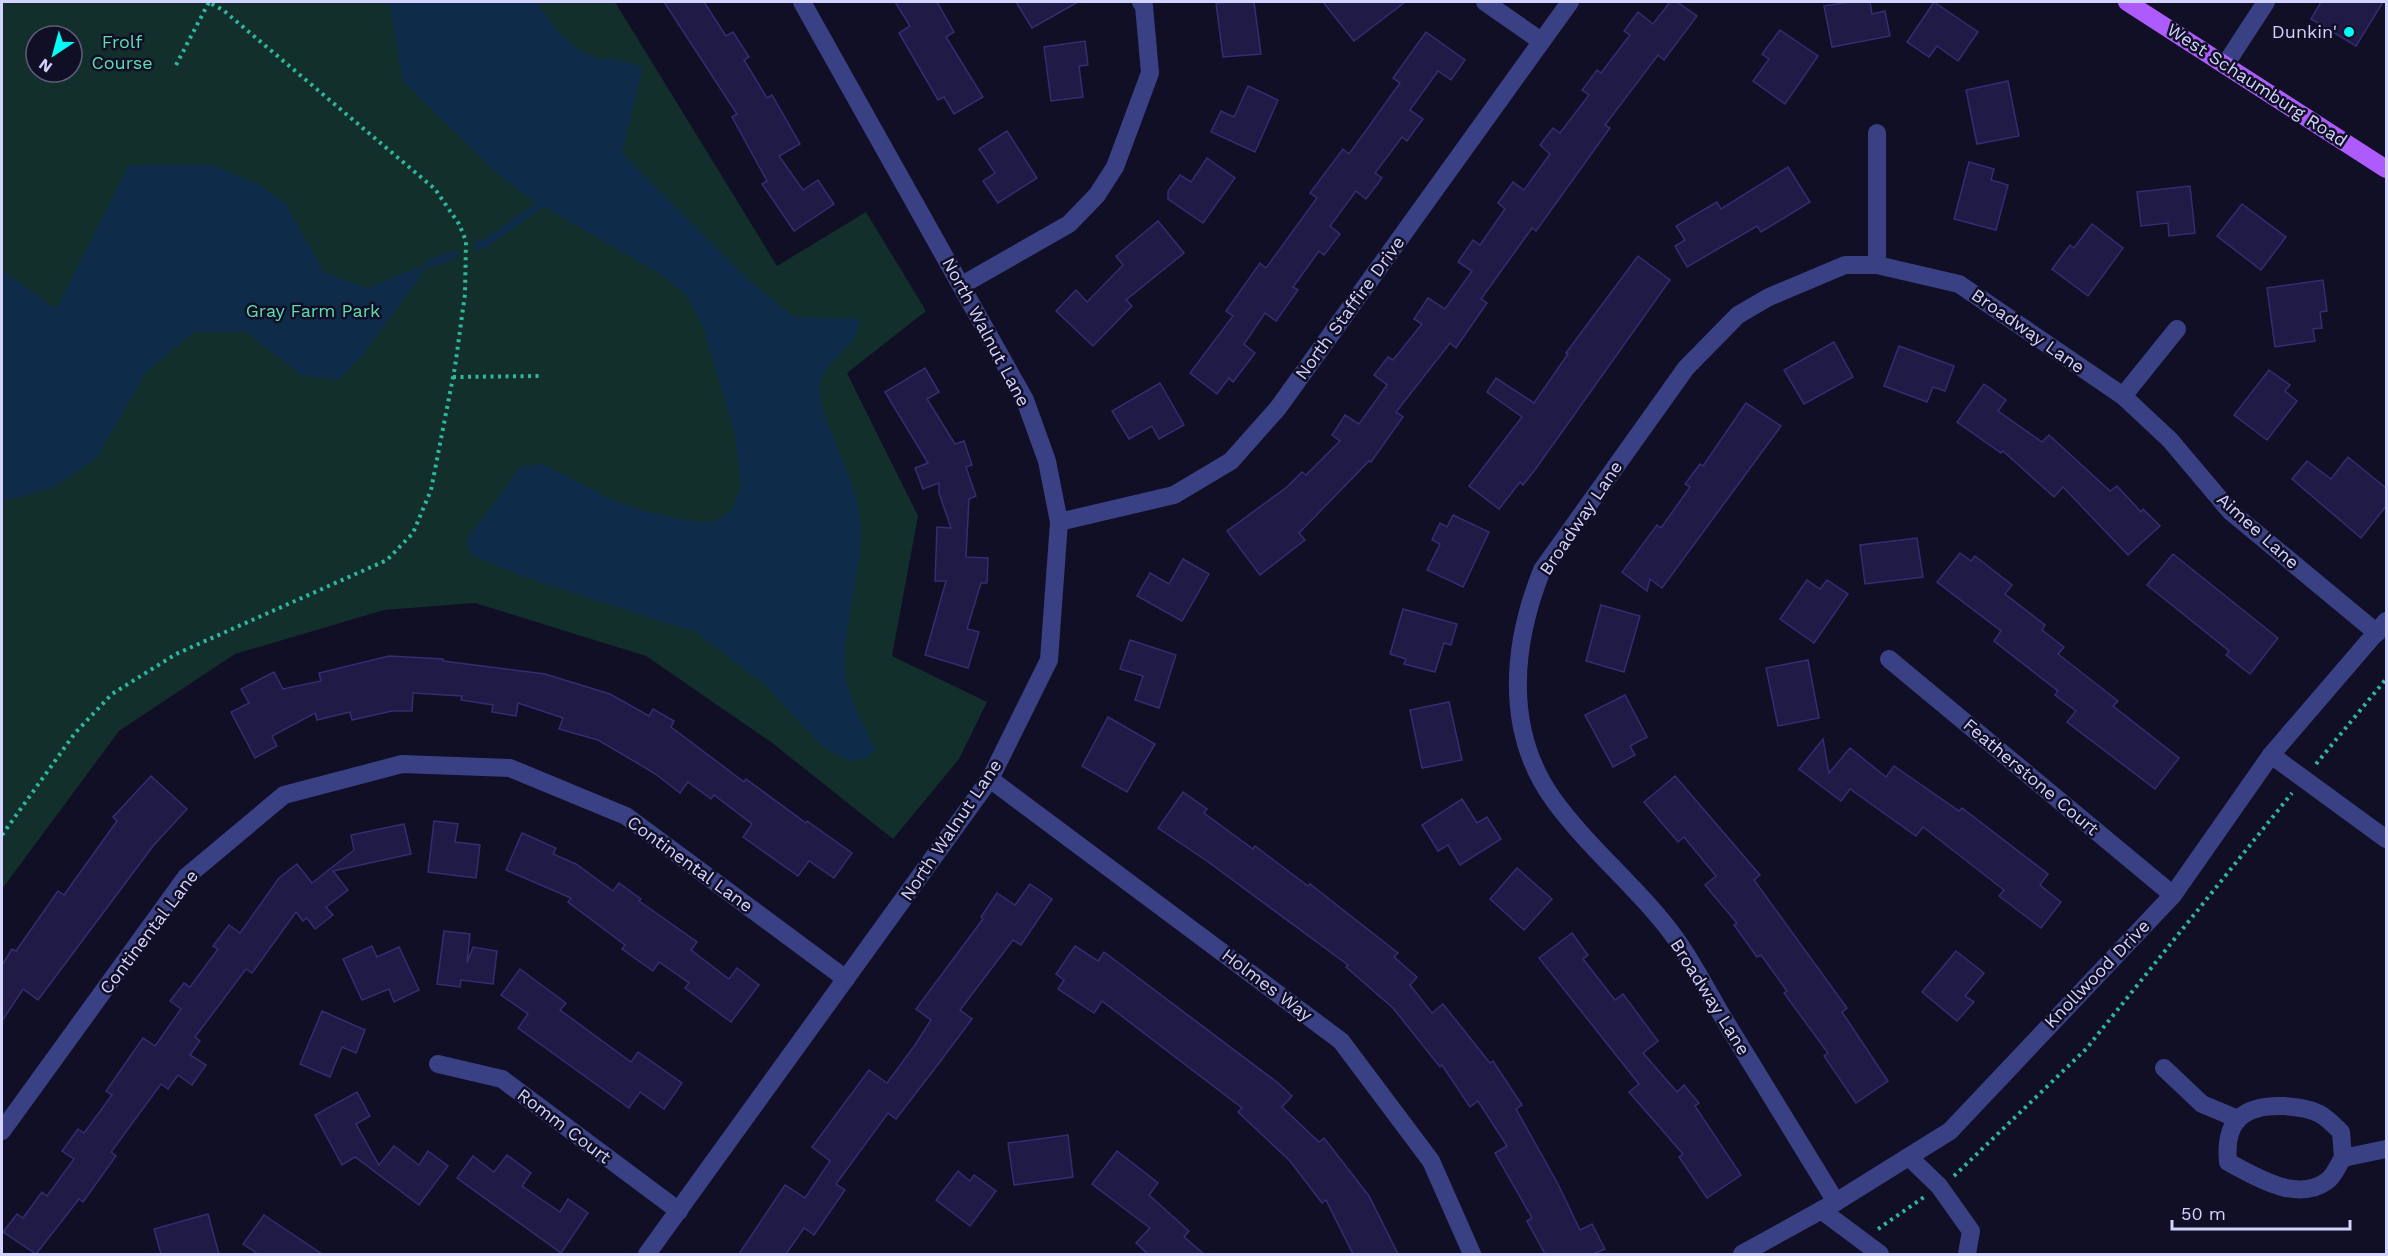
<svg xmlns="http://www.w3.org/2000/svg" width="2388" height="1256" viewBox="0 0 2388 1256" font-family="'Work Sans',sans-serif">
<style>
.green{fill:#122f2b;fill-rule:evenodd}
.water{fill:#0e2c4a}
.lines{fill:none;stroke-linecap:round;stroke-linejoin:round}
.stream{stroke:#0e2c4a;stroke-width:8}
.building{fill:#1f1b46;stroke:#332d72;stroke-width:1.5}
.path{stroke:#2fb69f;stroke-width:4;stroke-dasharray:3 4.5;stroke-linecap:butt}
.minor{stroke:#3a4084;stroke-width:18}
.major{stroke:#ae5bfe;stroke-width:18}
.poi-dot{fill:#01fdf8;stroke:#100f25;stroke-width:2}
.labels{text-anchor:middle;stroke-width:5;stroke-linejoin:round;paint-order:stroke}
.poi-label{font-size:18px;fill:#d3d3ff;stroke:#100f25;text-anchor:end}
.park-label{font-size:18px;fill:#5fdfb0;stroke:#100f25}
.street-label{font-size:18px;fill:#d3d3ff;stroke:#100f25}
</style>
<rect width="100%" height="100%" fill="#100f25"/>
<path class="green" d="M2,2H615L777,266L866,212L926,311L847,373L918,516L892,656L987,702L959,759L893,839L771,742L646,656L475,603L384,610L235,654L119,731L2,889ZM36,36H72V72H36Z"/>
<g class="water">
<path d="M389,2H536L558,32L578,49L598,59L612,58L643,67L622,152L628,159L753,284L794,317L860,319C858,325 858,332 855,337C845,352 823,366 820,385C816,409 851,472 857,501C869,556 845,611 844,665C844,689 866,728 875,751L868,757L854,761L843,758L822,746L766,686L697,633L522,576L472,555L466,541L520,467L543,464L610,499L640,510L696,522H715L732,510L741,487L735,434L703,327L686,295L660,274L529,198L496,173L403,81Z"/>
<path d="M129,165H213L258,184L285,203L324,272L368,288L430,263L363,355L338,380L303,376L246,332H194L146,372L95,460L50,489L2,501V270L56,309Z"/>
</g>
<g class="lines">
<g class="stream">
<path d="M478,246L489,241L541,204"/>
<path d="M431,263L454,255"/>
</g>
</g>
<g class="building">
<path d="M664,2H704L726,36L733,32L749,57L744,60L767,98L772,95L800,144L779,156L803,190L818,180L834,204L794,231L762,184L767,181L732,117L737,114Z"/>
<path d="M895,2H937L954,32L946,37L983,97L954,114L944,97L938,100L899,33L910,26Z"/>
<path d="M1016,2H1078L1032,28Z"/>
<path d="M1230,2H1254L1261,54L1223,57L1216,3Z"/>
<path d="M1323,2H1405L1354,41Z"/>
<path d="M1670,2H1677L1697,16L1664,60L1658,55L1605,125L1610,128L1536,231L1532,228L1481,299L1487,303L1456,348L1450,343L1396,412L1403,417L1371,462L1369,461L1299,533L1305,540L1260,575L1227,531L1287,487L1302,472L1306,475L1340,441L1332,435L1345,415L1359,424L1387,385L1374,375L1388,357L1393,360L1422,324L1414,319L1428,298L1445,309L1472,271L1458,262L1473,240L1480,245L1505,209L1498,203L1513,182L1524,190L1550,154L1540,145L1553,128L1560,133L1589,95L1582,90L1597,70L1601,73L1630,35L1624,31L1638,12L1653,24Z"/>
<path d="M1849,2H1870L1872,14L1885,11L1890,36L1832,47L1824,6Z"/>
<path d="M1934,2L1978,32L1958,61L1937,46L1929,57L1907,42Z"/>
<path d="M2321,2H2383L2356,46L2311,19Z"/>
<path d="M1780,30L1818,56L1785,104L1753,81L1769,59L1762,54Z"/>
<path d="M1426,32L1465,60L1451,80L1438,71L1410,110L1423,119L1407,141L1402,137L1375,173L1382,178L1366,199L1356,191L1330,226L1340,234L1324,255L1319,251L1293,287L1298,290L1276,321L1265,313L1244,344L1255,353L1233,382L1229,378L1217,394L1190,373L1233,316L1226,311L1260,263L1266,268L1317,198L1310,193L1343,149L1349,154L1400,83L1393,78Z"/>
<path d="M1085,41L1088,65L1079,66L1083,97L1051,101L1044,47Z"/>
<path d="M2008,81L2019,136L1977,144L1966,90Z"/>
<path d="M1248,86L1278,100L1255,152L1211,132L1221,111L1234,117Z"/>
<path d="M1007,131L1037,178L998,203L983,181L995,173L979,149Z"/>
<path d="M1207,158L1235,178L1203,223L1168,199V191L1180,175L1191,182Z"/>
<path d="M1969,162L1994,169L1991,180L2008,185L1996,230L1954,219Z"/>
<path d="M1788,167L1810,202L1761,232L1757,226L1687,267L1675,246L1685,240L1676,226L1717,202L1721,209Z"/>
<path d="M2190,186L2195,233L2169,236L2168,223L2141,226L2137,192Z"/>
<path d="M2242,204L2286,237L2261,270L2217,236Z"/>
<path d="M1158,221L1184,253L1126,300L1132,306L1093,346L1056,311L1076,290L1087,302L1123,265L1116,256Z"/>
<path d="M2092,224L2123,248L2088,296L2052,269L2070,245L2074,248Z"/>
<path d="M1638,256L1670,280L1537,467L1523,485L1520,482L1499,509L1469,486L1522,417L1487,392L1496,378L1534,403L1568,354L1566,353Z"/>
<path d="M2323,280L2327,311L2320,312L2322,328L2313,329L2315,341L2275,347L2267,288Z"/>
<path d="M1834,342L1853,377L1804,404L1784,370Z"/>
<path d="M1899,346L1954,366L1945,391L1933,387L1927,402L1884,386Z"/>
<path d="M925,368L939,392L927,399L955,444L964,441L972,465L966,467L976,496L969,499L966,557L988,558L987,583H981L967,629L979,632L968,668L925,655L946,581H935L937,527L951,528L939,493V483L923,489L915,468L928,463L885,392Z"/>
<path d="M2269,370L2290,385L2285,391L2297,401L2267,440L2234,415Z"/>
<path d="M1160,383L1184,425L1159,439L1152,426L1129,439L1112,411Z"/>
<path d="M1984,384L2006,400L1998,411L2042,442L2049,435L2110,491L2117,486L2141,512L2143,509L2160,526L2128,555L2063,487L2054,497L2003,451L2001,453L1957,422Z"/>
<path d="M1746,403L1781,426L1662,588L1650,579L1647,591L1622,572L1657,525L1661,528L1690,487L1685,484L1700,464L1703,466Z"/>
<path d="M2348,457L2386,488V506L2361,538L2292,479L2307,461L2331,479Z"/>
<path d="M1453,515L1489,532L1463,587L1427,570L1440,544L1432,540L1440,523L1447,527Z"/>
<path d="M1917,538L1923,577L1865,584L1860,545Z"/>
<path d="M1960,553L1971,561L1975,556L2012,585L2005,594L2045,625L2042,630L2064,647L2058,654L2118,701L2113,706L2179,758L2155,789L2067,722L2076,711L2055,695L2058,691L1994,641L2001,631L1937,582Z"/>
<path d="M2173,554L2278,638L2250,674L2226,655L2229,651L2147,585Z"/>
<path d="M1183,559L1209,574L1182,621L1137,596L1150,573L1169,584Z"/>
<path d="M1807,580L1820,589L1827,580L1848,594L1814,643L1780,619Z"/>
<path d="M1601,605L1640,616L1624,672L1586,661Z"/>
<path d="M1403,609L1457,624L1451,645L1444,643L1435,672L1404,664L1406,659L1390,654Z"/>
<path d="M1130,640L1176,655L1159,708L1135,700L1143,676L1120,669Z"/>
<path d="M389,656L443,659V661L545,674L610,694L649,716L653,709L674,721L671,727L744,782L746,779L806,823L807,821L852,853L834,878L809,861L798,876L743,837L752,824L714,795L711,799L688,782L680,793L654,773L598,740L559,729L563,718L518,703L516,716L492,712L493,705L461,700L462,696L413,693L412,711H392L352,720L350,712L317,720L315,713L272,736L277,746L255,758L231,712L249,703L241,689L274,672L283,689L321,681L319,673Z"/>
<path d="M1808,660L1819,718L1778,726L1766,668Z"/>
<path d="M1625,695L1647,737L1630,746L1635,755L1613,767L1585,715Z"/>
<path d="M1449,702L1462,760L1422,768L1410,710Z"/>
<path d="M1108,717L1155,744L1127,792L1082,766Z"/>
<path d="M1823,739L1829,773L1850,748L1886,777L1894,766L1959,811L1962,808L2048,874L2040,885L2061,902L2041,928L1999,896L2004,890L1923,827L1916,836L1850,789L1841,801L1799,769Z"/>
<path d="M151,776L187,809L153,846L38,1000L23,989L2,1021V965L12,949L16,951L58,891L64,895L117,821L113,817Z"/>
<path d="M1675,776L1760,875L1754,880L1847,1008L1842,1012L1888,1081L1856,1103L1824,1056L1828,1053L1784,993L1787,991L1761,955L1757,957L1734,925L1737,923L1705,885L1716,876L1684,837L1678,842L1644,802Z"/>
<path d="M1183,792L1207,809L1204,813L1253,849L1255,846L1308,886L1310,884L1398,953L1394,957L1417,977L1410,985L1432,1013L1443,1004L1490,1063L1493,1061L1522,1105L1516,1109L1558,1184L1580,1230L1592,1224L1605,1249L1593,1254H1545L1527,1221L1532,1218L1495,1153L1507,1146L1478,1101L1470,1107L1442,1065L1440,1067L1393,1008L1346,967L1348,965L1207,861L1158,828Z"/>
<path d="M1462,799L1477,823L1487,817L1501,839L1460,865L1448,845L1438,851L1422,825Z"/>
<path d="M434,821L458,824L455,842L480,845L476,878L428,872Z"/>
<path d="M404,824L411,854L333,871L348,890L326,907L333,915L315,929L307,918L303,921L296,912L252,973L246,969L195,1037L200,1041L190,1055L206,1065L192,1085L178,1075L168,1089L161,1084L111,1152L116,1156L83,1202L79,1199L36,1254L3,1232L17,1214L23,1218L42,1192L47,1196L74,1159L62,1151L78,1129L84,1133L112,1095L106,1091L143,1038L155,1046L181,1009L170,1001L184,983L190,987L218,949L213,946L229,925L240,933L279,878L297,864L312,883L354,850L351,835Z"/>
<path d="M522,833L556,848L553,854L576,864L613,891L619,883L641,899L639,901L697,942L691,950L729,979L737,968L759,985L731,1022L685,988L689,983L659,962L653,971L622,949L625,945L568,902L571,898L506,870Z"/>
<path d="M1517,868L1552,899L1524,930L1490,899Z"/>
<path d="M1030,884L1052,899L1021,945L1013,940L960,1010L972,1019L939,1063L896,1119L888,1113L836,1184L845,1190L814,1235L804,1228L786,1254H739L785,1185L805,1198L830,1161L812,1147L869,1070L887,1083L915,1045L931,1020L916,1009L983,919L981,917L997,893L1015,905Z"/>
<path d="M444,931L470,934L467,963L473,947L497,951L493,984L461,980L460,987L437,984Z"/>
<path d="M1572,933L1588,955L1583,959L1615,1000L1623,994L1658,1041L1643,1053L1677,1092L1684,1085L1699,1103L1695,1106L1741,1175L1707,1198L1679,1157L1683,1154L1629,1092L1639,1084L1539,958Z"/>
<path d="M372,946L377,957L399,947L419,990L394,1002L389,989L362,1000L343,959Z"/>
<path d="M1075,946L1098,961L1104,952L1278,1083L1292,1096L1282,1107L1319,1142L1324,1138L1369,1196L1398,1254H1353L1326,1200L1322,1203L1290,1161L1238,1112L1242,1108L1102,1001L1094,1013L1058,989L1064,980L1056,974Z"/>
<path d="M1956,951L1984,973L1965,996L1974,1002L1957,1021L1922,992Z"/>
<path d="M520,969L566,1003L560,1010L631,1062L638,1052L682,1083L664,1109L640,1092L629,1108L518,1028L528,1014L501,995Z"/>
<path d="M322,1011L365,1030L356,1053L342,1047L330,1077L300,1064Z"/>
<path d="M357,1092L370,1116L356,1124L379,1165L394,1146L419,1165L428,1151L448,1166L419,1205L355,1157L342,1165L315,1115Z"/>
<path d="M1068,1135L1073,1177L1014,1185L1008,1143Z"/>
<path d="M1117,1151L1158,1183L1149,1195L1189,1231L1184,1237L1204,1254H1148L1136,1243L1150,1228L1092,1184Z"/>
<path d="M507,1155L531,1173L522,1186L560,1212L568,1199L588,1213L561,1253L457,1178L473,1156L494,1172Z"/>
<path d="M958,1171L970,1181L974,1175L996,1191L970,1226L936,1200Z"/>
<path d="M208,1214L219,1254H161L154,1229Z"/>
<path d="M264,1215L322,1254H258L243,1244Z"/>
</g>
<g class="lines">
<g class="path">
<path d="M176,65L209,2"/>
<path d="M453,377L540,376"/>
<path d="M2316,764L2386,679"/>
<path d="M2,835L75,733L112,694L176,654L387,560L413,533L431,490L455,367L465,294L466,241L459,224L435,189L223,10L208,2"/>
<path d="M1954,1176L2086,1049L2292,793"/>
<path d="M1878,1229L1924,1197"/>
</g>
<g class="minor">
<path d="M1485,2L1541,41"/>
<path d="M2225,65L2266,2"/>
<path d="M1877,133V265"/>
<path d="M962,285L1069,224L1097,195L1115,167L1150,73L1144,6L1141,2"/>
<path d="M2123,396L2177,329"/>
<path d="M1059,522L1174,495L1231,461L1278,408L1570,2"/>
<path d="M1889,659L2173,895"/>
<path d="M2271,755L2386,839"/>
<path d="M990,779L1341,1041L1431,1161L1472,1254"/>
<path d="M438,1064L502,1079L679,1211"/>
<path d="M2164,1068L2202,1104L2238,1119"/>
<path d="M2,1131L186,877L284,795L402,764L510,768L626,816L846,979"/>
<path d="M1909,1157L1939,1186L1971,1231L1967,1254"/>
<path d="M2343,1158L2341,1132C2335,1126 2327,1118 2320,1114C2309,1108 2295,1107 2283,1106C2243,1105 2224,1121 2228,1162C2256,1177 2297,1203 2327,1181C2334,1176 2338,1165 2343,1158L2386,1149"/>
<path d="M1836,1202C1800,1143 1764,1084 1727,1024C1710,996 1695,966 1676,939C1640,889 1589,849 1553,799C1504,730 1512,645 1542,570L1686,368L1738,315L1769,297L1845,265H1877L1959,284L2123,396L2170,440L2230,511L2377,633"/>
<path d="M1821,1210L1880,1254"/>
<path d="M647,1254L990,779L1049,660L1059,522L1047,461L1025,400L802,2"/>
<path d="M1742,1254L1836,1202L1950,1131L2173,895L2271,755L2386,621"/>
</g>
<path class="major" d="M2127,2L2386,169"/>
</g>
<circle class="poi-dot" cx="2349" cy="32" r="6"/>
<g class="labels">
<g class="poi-label">
<text x="2337" y="38">Dunkin'</text>
</g>
<g class="park-label">
<text x="122" y="48">Frolf<tspan x="122" dy="21">Course</tspan></text>
<text x="313" y="317">Gray Farm Park</text>
</g>
<g class="street-label">
<text transform="translate(2257 85) rotate(33)" y="6">West Schaumburg Road</text>
<text transform="translate(1350 308) rotate(-54)" y="6">North Staffire Drive</text>
<text transform="translate(2028 331) rotate(35)" y="6">Broadway Lane</text>
<text transform="translate(986 332) rotate(62)" y="6">North Walnut Lane</text>
<text transform="translate(1581 518) rotate(-56)" y="6">Broadway Lane</text>
<text transform="translate(2258 531) rotate(42)" y="6">Aimee Lane</text>
<text transform="translate(2031 777) rotate(40)" y="6">Featherstone Court</text>
<text transform="translate(951 830) rotate(-56)" y="6">North Walnut Lane</text>
<text transform="translate(690 864) rotate(36)" y="6">Continental Lane</text>
<text transform="translate(149 932) rotate(-53)" y="6">Continental Lane</text>
<text transform="translate(2097 974) rotate(-46)" y="6">Knollwood Drive</text>
<text transform="translate(1267 985) rotate(37)" y="6">Holmes Way</text>
<text transform="translate(1710 997) rotate(58)" y="6">Broadway Lane</text>
<text transform="translate(564 1126) rotate(37)" y="6">Romm Court</text>
</g>
</g>
<rect width="2388" height="1256" fill="none" stroke="#d3d3ff" stroke-width="6"/>
<g transform="translate(54 54) rotate(216)"><circle r="28" fill="#100f25" stroke="#5e5d7c" stroke-width="1.5"/>
<path d="M0-4.5L10 22L0 15L-10 22Z" fill="#01fdf8"/>
<text y="-9" font-size="16" font-weight="bold" text-anchor="middle" fill="#d3d3ff">N</text>
</g>
<path d="M2172 1220v9h178v-9" fill="none" stroke="#d3d3ff" stroke-width="3"/>
<text x="2181" y="1220" font-size="18" fill="#d3d3ff" stroke="#100f25" stroke-width="4.5" paint-order="stroke">50 m</text>
</svg>
